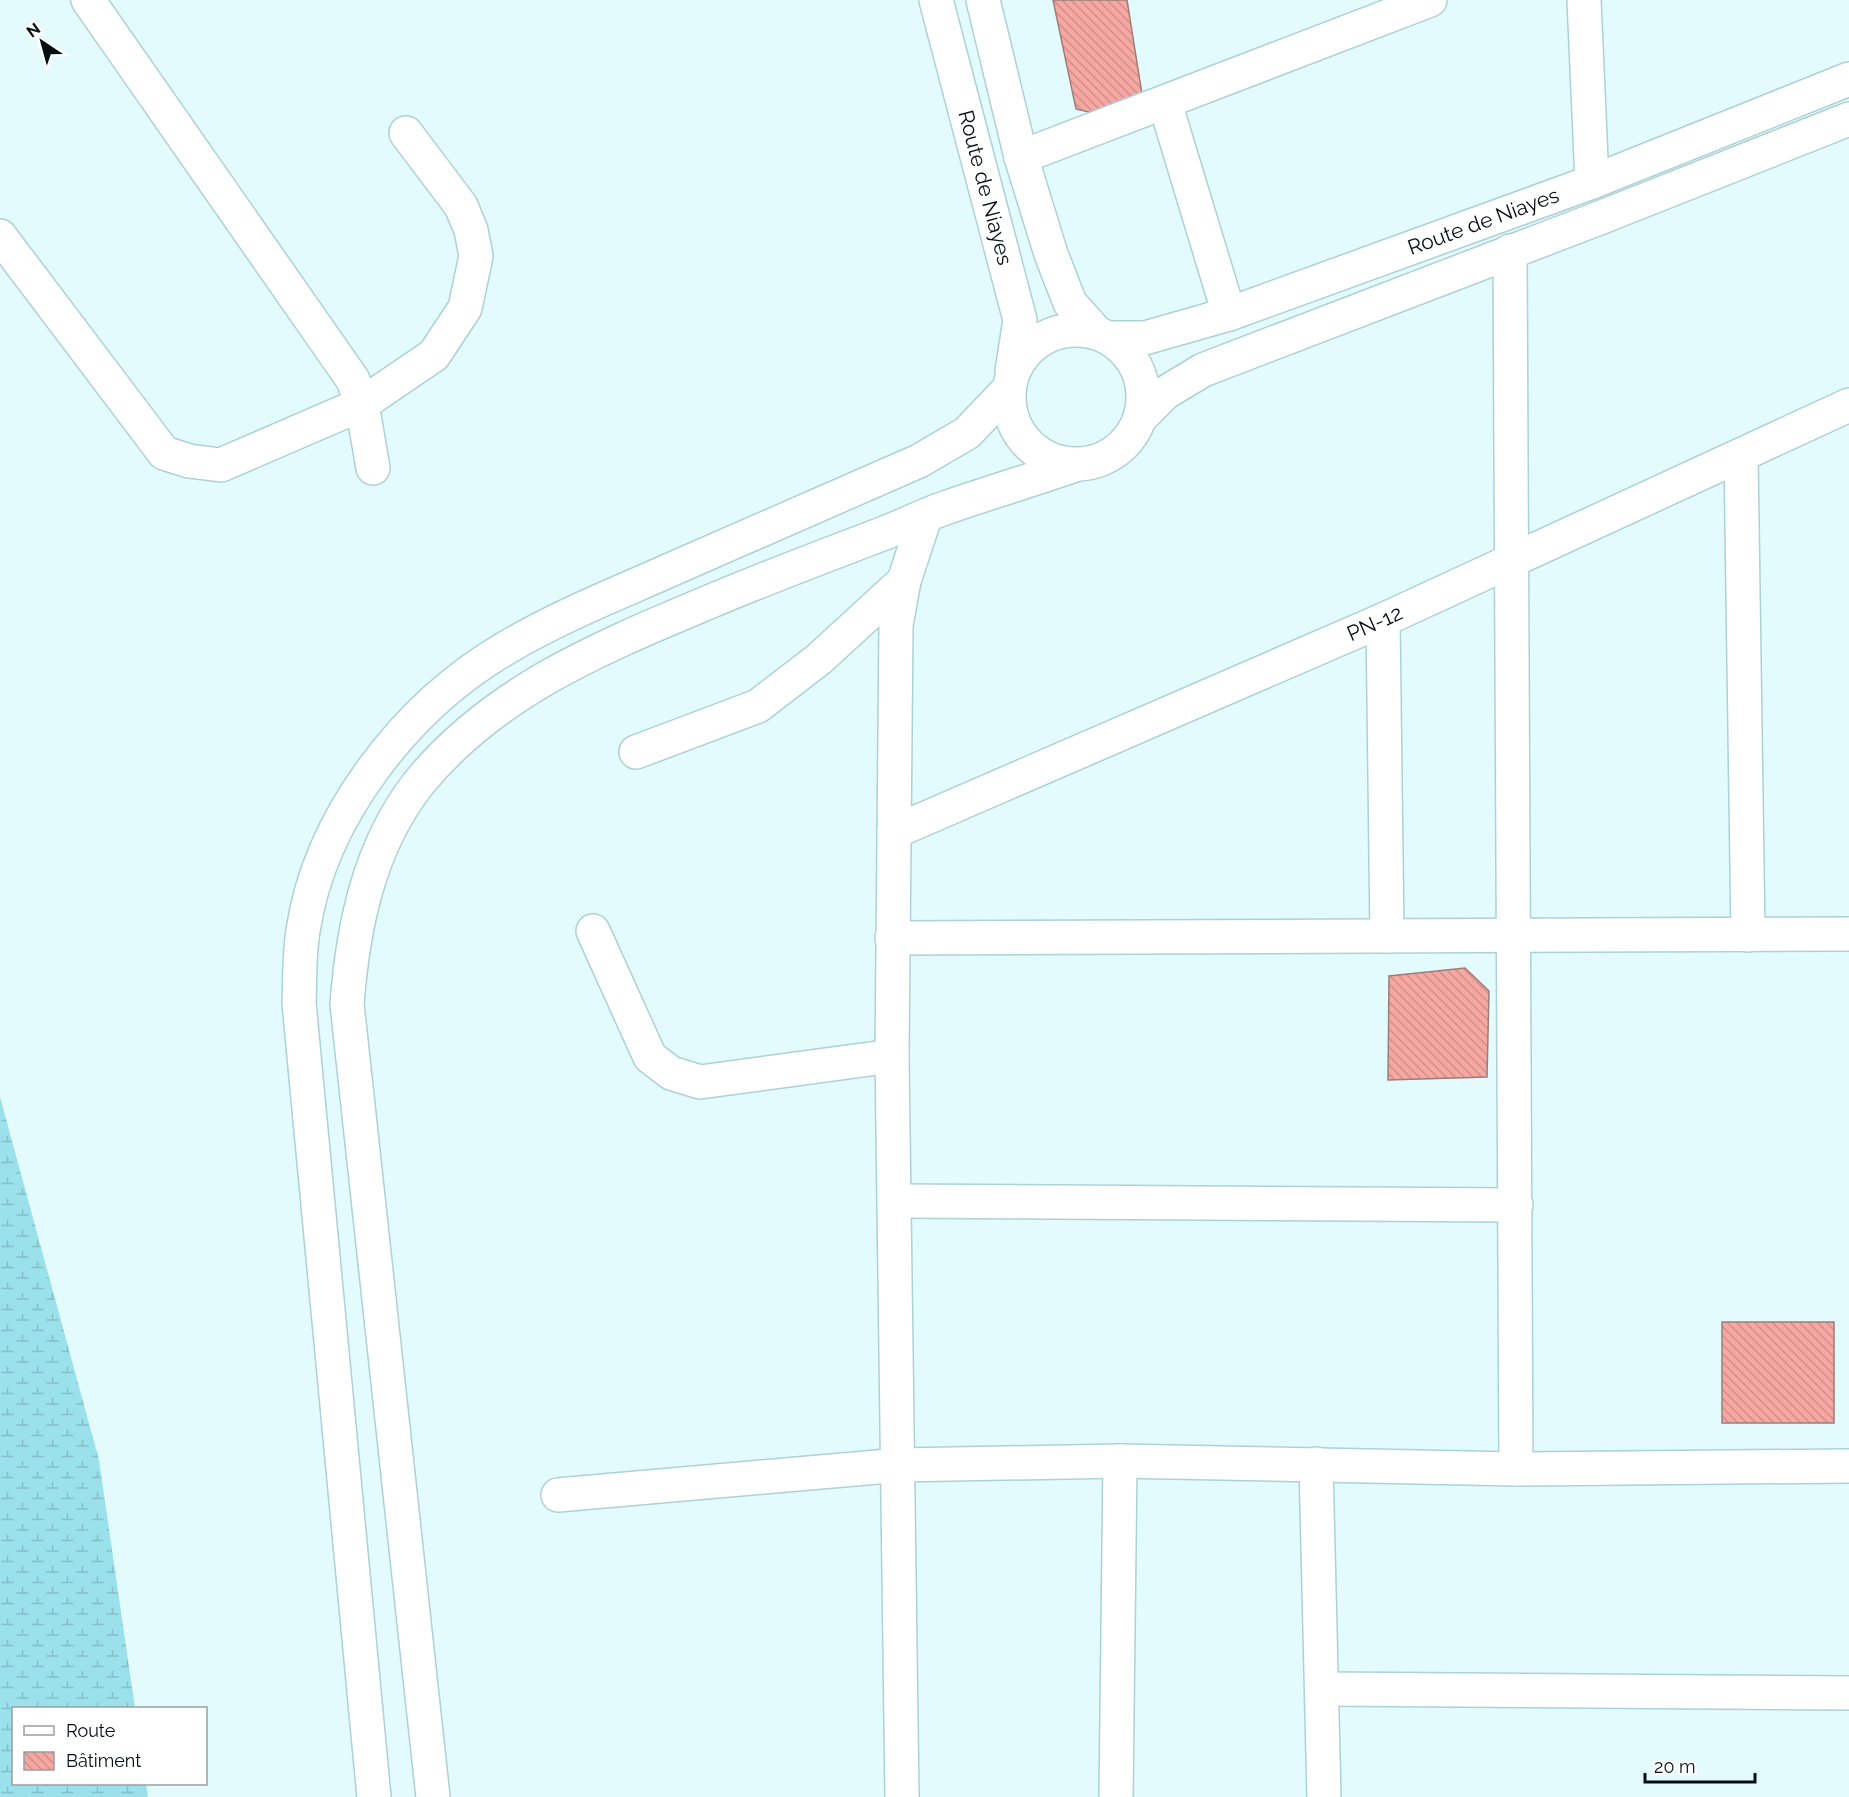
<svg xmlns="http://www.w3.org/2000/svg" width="1849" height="1797" viewBox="0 0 1849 1797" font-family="Raleway,sans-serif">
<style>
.wetland{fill:url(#wetland-marsh)}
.building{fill:url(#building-back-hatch);stroke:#9d7d7a;stroke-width:1.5}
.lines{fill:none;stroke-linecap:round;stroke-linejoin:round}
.minor-casing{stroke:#acd1d7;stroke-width:36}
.major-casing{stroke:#acd1d7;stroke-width:36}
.minor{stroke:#fff;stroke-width:33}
.major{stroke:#fff;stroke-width:33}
.labels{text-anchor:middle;stroke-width:6;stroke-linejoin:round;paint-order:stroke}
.street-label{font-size:21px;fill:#030f11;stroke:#fff}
</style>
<defs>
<pattern id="wetland-marsh" width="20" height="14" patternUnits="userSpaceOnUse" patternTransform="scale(1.5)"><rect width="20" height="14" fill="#9ae1eb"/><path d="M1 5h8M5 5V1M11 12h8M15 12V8" fill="none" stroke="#83c0c8"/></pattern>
<pattern id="building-back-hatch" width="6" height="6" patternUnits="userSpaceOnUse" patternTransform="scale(1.5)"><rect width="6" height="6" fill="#f6a7a1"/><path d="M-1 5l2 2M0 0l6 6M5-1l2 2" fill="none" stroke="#d18f8a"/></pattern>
</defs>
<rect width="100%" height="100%" fill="#e4fbfe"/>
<path class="wetland" d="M0,1097L99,1460L135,1708H14V1784H146L148,1797H0Z"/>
<g class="building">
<path d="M1053,0H1127L1142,94L1105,116L1076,109Z"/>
<path d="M1465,968L1489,991L1487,1077L1388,1080L1389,976Z"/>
<rect x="1722" y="1322" width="112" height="101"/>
</g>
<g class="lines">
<defs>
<g id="minor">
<path d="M88,0L353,380L362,404L373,468"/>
<path d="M1584,0L1592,182"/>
<path d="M1165,103L1229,314"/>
<path d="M1021,157L1430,0"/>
<path d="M0,236L164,453L189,461L221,465L362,404L434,355L465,308L476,256L471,230L461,206L406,133"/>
<path d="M1510,251L1516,1469"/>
<path d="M1741,456L1748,935"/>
<path d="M1383,620L1387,936"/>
<path d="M636,752L758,706L819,659L904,581"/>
<path id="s1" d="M894,832L1383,620L1849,405"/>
<path d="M593,931L650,1057L671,1073L700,1082L892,1056"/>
<path d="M892,938L1849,934"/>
<path d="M895,1201L1516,1205"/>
<path d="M1316,1464L1324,1797"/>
<path d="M558,1495L900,1465L1120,1461L1516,1469L1849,1466"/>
<path d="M1323,1689L1849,1693"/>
<path d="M902,1797L892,1056L896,625L904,581L925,517"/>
<path d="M1116,1797L1120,1461"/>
</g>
<g id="major">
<path id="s2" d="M936,0L1020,320L1012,371"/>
<path d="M983,0L1021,157L1051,254L1070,303L1097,333"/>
<circle cx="1076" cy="397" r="67"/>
<path id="s3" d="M1110,338H1145L1229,314L1592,182L1849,79"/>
<path d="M1140,418L1165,393L1203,370L1602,217L1849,119"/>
<path d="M374,1797L299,1003C300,980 299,954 303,931C320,816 407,706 506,648C558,617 614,595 670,570C753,534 836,498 919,461L967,433L1009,389"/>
<path d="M433,1797L347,1004C353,926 369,847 418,784C493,691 602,647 709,602C766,578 824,556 882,534C903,526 924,515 945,508C988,493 1032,480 1075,465"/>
</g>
</defs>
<use href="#minor" class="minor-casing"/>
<use href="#major" class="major-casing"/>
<use href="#minor" class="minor"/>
<use href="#major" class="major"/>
</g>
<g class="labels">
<g class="street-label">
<text dy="7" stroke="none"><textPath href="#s2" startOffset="194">Route de Niayes</textPath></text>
<text dy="7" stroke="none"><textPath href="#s3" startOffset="393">Route de Niayes</textPath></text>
<text dy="7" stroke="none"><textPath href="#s1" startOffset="524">PN-12</textPath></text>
</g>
</g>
<rect x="12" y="1707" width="195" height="78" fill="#ffffff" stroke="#9a9fa0" stroke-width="1.5"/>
<rect x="24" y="1726" width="30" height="9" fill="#ffffff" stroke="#9a9fa0" stroke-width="1.5"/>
<text x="66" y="1737" font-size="18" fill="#030f11">Route</text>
<rect x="24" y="1752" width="30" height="18" fill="url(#building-back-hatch)" stroke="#9a9fa0" stroke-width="1.5"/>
<text x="66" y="1767" font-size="18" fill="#030f11">Bâtiment</text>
<g transform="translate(42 42) rotate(324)" stroke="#ffffff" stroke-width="4.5" paint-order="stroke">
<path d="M0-4.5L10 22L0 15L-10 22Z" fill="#030f11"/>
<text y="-9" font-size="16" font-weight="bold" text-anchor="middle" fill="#030f11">N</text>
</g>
<path d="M1645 1773v9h110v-9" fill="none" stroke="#030f11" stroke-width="3"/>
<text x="1654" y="1773" font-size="18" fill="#030f11" stroke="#ffffff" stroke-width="4.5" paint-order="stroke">20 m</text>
</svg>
